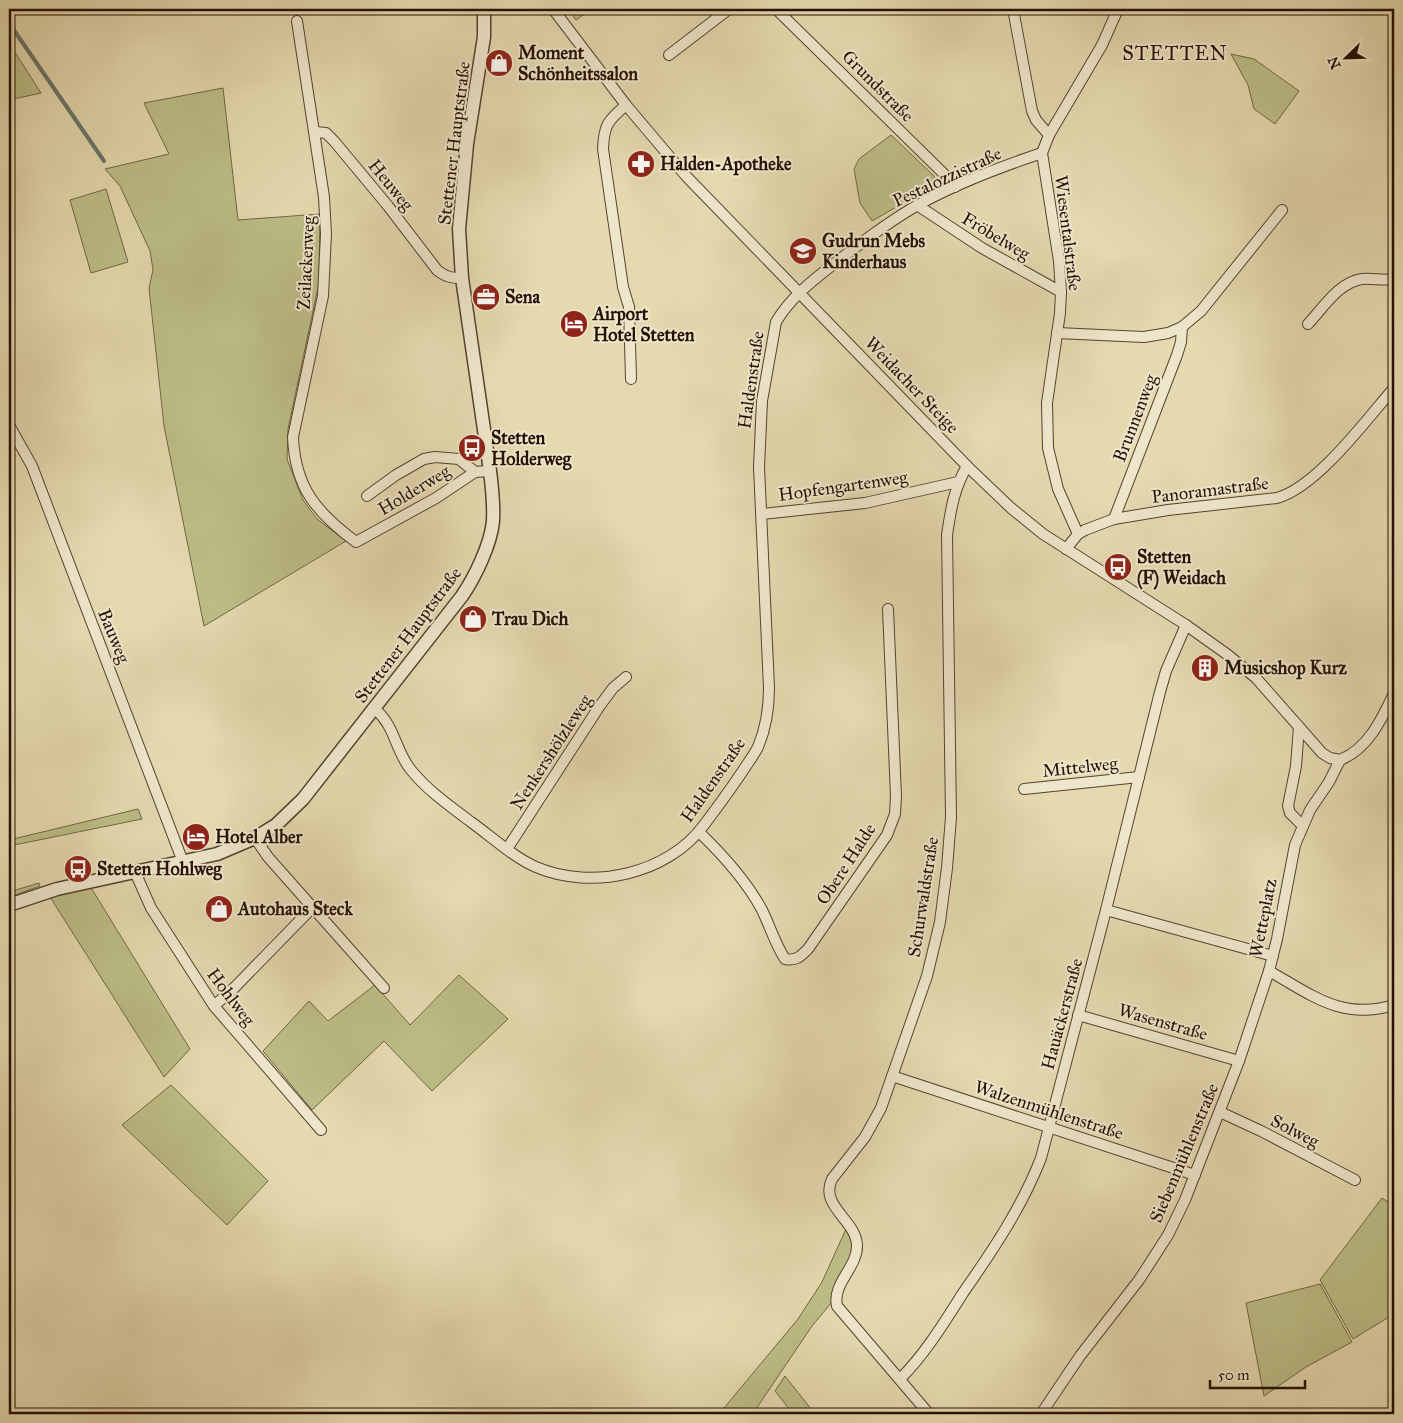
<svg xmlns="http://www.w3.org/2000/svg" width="1403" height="1423" viewBox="0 0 1403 1423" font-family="'IM FELL Great Primer',serif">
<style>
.green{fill:#bcbd86;stroke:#706646}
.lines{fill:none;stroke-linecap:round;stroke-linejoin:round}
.stream{stroke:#697669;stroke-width:4}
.minor-casing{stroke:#554230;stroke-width:12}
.tertiary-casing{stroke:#554230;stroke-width:15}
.minor{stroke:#eee6cb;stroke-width:10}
.tertiary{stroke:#eee6cb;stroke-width:12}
.labels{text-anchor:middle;stroke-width:4;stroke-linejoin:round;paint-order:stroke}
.poi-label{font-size:18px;font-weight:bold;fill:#251005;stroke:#eee6cb;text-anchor:start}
.street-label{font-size:18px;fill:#251005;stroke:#eee6cb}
.quarter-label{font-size:20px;letter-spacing:1px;fill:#251005;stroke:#eee6cb}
</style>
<rect width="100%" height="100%" fill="#e5d9af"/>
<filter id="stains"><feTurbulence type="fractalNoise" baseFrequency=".004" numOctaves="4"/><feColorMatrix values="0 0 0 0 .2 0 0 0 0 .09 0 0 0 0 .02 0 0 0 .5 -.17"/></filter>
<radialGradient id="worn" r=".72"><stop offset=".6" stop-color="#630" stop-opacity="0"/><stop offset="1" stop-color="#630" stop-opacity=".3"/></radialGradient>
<g class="green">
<path d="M568,9H592L576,20Z"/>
<path d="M9,43L41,93L9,100Z"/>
<path d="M1231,54L1254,59L1299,91L1275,124L1254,109L1248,85Z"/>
<path d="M223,88L238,220L320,214L319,283L288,429L287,459L303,500L317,519L346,541L204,626L164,426L149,288L153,270L150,251L120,186L105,169L169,154L144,103Z"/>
<path d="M891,135L933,175C936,179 936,181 933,186L872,221L860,203L854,169L859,159Z"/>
<path d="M106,189L128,262L91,273L70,200Z"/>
<path d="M138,809L142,819L9,846V840Z"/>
<path d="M39,883L40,886L9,897V892Z"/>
<path d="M90,886L190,1049L164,1077L50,897Z"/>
<path d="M459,975L508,1019L432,1091L384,1041L312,1110L263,1051L309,1001L328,1021L375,985L410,1025Z"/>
<path d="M171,1085L268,1181L227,1225L122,1125Z"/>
<path d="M1382,1198L1394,1206V1314L1353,1339L1320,1280Z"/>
<path d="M846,1229L854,1244L852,1254L832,1302L812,1326L754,1412L750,1414H719L798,1319L822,1282Z"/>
<path d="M1320,1284L1352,1342L1306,1367L1264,1396L1246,1303Z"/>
<path d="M785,1376L815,1414H793L775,1391Z"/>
</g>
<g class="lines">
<path class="stream" d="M9,23L104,161"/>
<defs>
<g id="minor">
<path d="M553,9L626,105L686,176L967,466L1011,508L1043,534L1186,625L1228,655L1256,678L1322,753L1330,758L1340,760"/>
<path d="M776,9L943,173L955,187"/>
<path d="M1013,9L1032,111L1036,120L1049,135"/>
<path d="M297,21L324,197L326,234L323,296L293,437C295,488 317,513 356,542L436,498L475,472L490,471"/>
<path d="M669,55L729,9"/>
<path d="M626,105C608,121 604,124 603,149L623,287L629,307L631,379"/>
<path d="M315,132L326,133L334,141L388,206L437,270C446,277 451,278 462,278"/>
<path d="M917,205L982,248L1061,292"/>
<path d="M1308,324C1323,308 1339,282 1362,279C1373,278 1384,281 1394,279"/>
<path d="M1057,333L1144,337L1168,333L1182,327L1201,311L1282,210"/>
<path d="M9,425L32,466L183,862"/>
<path d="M367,496L396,475L424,459L435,457L459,459L475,472"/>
<path d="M762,514L865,503L958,482"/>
<path d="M1114,519L1177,355L1181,342L1182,327"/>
<path d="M1078,534L1058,489L1048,448L1047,403L1060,313L1061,292L1059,261L1042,153L1049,135L1102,45L1118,9"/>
<path d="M1066,549L1078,534L1085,530L1114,519L1168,510L1277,498C1317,487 1366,420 1394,388"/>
<path d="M375,709C396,727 395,751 411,770C428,791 450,806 471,822C492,837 513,857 536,867C592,891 668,874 704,825C719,805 733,786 746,766C750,760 755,753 758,747C766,728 769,708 769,688L759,467L762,401L776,322C790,298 813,280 835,263C861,243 887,223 916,206C955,184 1000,167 1042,153"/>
<path d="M1299,727L1296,766L1288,806L1290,813L1302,825"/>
<path d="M1340,760C1368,749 1382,719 1394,693"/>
<path d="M1024,789L1139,777"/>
<path d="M699,832C723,855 746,880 762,910C770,926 775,944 785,959C796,961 800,957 808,949L887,835L895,814L896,796L888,609"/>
<path d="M255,838L268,857L384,988"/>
<path d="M507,849L599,707L613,688L626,677"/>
<path d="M135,872L151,908L214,1006L321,1130"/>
<path d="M1106,910L1273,956"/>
<path d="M1269,971C1312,995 1342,1021 1394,1005"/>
<path d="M214,1006L235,987L313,907"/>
<path d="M1078,1015L1239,1061"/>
<path d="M892,1076L1195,1175"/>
<path d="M1220,1112L1261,1131L1355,1180"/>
<path d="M900,1379C925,1354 944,1323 963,1293C993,1250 1022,1207 1041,1158L1106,910L1160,692L1166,671L1186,625"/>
<path d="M929,1414L837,1306C832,1283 858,1267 857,1245C856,1220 819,1206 832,1179L865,1137L881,1108L927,976L940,922L947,868L951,817L947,535C951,508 954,489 967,466"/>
<path d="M1041,1414L1080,1356L1139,1280L1168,1235L1185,1200L1239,1061L1269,971L1277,939L1295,845L1310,810L1329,782L1340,760"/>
</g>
<path id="tertiary" d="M9,905L57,889L217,854L255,838L276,825L303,799L462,596C475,577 491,544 493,521C494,505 492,487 490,471L462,278L459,229L467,144L484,37V9"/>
</defs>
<use href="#minor" class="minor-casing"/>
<use href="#tertiary" class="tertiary-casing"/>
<use href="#minor" class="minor"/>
<use href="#tertiary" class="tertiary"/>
</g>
<defs>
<symbol id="shop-disc" viewBox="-11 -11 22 22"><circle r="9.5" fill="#8f2418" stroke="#eee6cb"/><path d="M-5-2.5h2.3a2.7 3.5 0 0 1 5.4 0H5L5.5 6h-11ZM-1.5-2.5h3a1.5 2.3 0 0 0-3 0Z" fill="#fff"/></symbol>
<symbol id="pharmacy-disc" viewBox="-11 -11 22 22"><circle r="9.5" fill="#8f2418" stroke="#eee6cb"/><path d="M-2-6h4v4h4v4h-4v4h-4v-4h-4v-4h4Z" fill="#fff"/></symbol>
<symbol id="school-disc" viewBox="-11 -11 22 22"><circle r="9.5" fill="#8f2418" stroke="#eee6cb"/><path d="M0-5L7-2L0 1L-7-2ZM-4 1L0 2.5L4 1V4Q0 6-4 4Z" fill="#fff"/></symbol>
<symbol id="office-disc" viewBox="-11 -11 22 22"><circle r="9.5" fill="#8f2418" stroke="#eee6cb"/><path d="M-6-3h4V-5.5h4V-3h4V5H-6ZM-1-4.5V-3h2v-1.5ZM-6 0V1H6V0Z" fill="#fff"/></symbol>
<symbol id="hotel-disc" viewBox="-11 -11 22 22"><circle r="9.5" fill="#8f2418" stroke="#eee6cb"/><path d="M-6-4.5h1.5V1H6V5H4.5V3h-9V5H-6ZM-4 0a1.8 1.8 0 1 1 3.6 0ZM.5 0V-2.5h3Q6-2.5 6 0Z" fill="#fff"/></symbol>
<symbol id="bus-disc" viewBox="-11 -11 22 22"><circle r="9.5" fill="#8f2418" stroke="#eee6cb"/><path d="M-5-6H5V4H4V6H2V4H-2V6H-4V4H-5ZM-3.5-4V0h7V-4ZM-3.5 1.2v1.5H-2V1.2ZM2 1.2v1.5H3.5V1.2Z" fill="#fff"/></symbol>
<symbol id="building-disc" viewBox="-11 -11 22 22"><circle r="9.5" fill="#8f2418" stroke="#eee6cb"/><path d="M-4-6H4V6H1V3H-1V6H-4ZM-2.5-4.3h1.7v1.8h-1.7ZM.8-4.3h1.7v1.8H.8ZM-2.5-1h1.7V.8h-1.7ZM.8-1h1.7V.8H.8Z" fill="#fff"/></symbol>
</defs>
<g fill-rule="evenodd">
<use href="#shop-disc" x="483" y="47" width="32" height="32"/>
<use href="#pharmacy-disc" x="625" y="148" width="32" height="32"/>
<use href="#school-disc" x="787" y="235" width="32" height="32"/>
<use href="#office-disc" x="470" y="281" width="32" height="32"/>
<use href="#hotel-disc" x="558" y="308" width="32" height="32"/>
<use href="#bus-disc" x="456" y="432" width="32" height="32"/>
<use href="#bus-disc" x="1102" y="551" width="32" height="32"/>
<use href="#shop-disc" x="457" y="603" width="32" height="32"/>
<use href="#building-disc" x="1189" y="652" width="32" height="32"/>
<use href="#hotel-disc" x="180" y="821" width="32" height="32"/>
<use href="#bus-disc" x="62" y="853" width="32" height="32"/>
<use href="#shop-disc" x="203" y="893" width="32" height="32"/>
</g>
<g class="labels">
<g class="poi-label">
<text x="518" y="59">Moment<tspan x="518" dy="21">Schönheitssalon</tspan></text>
<text x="660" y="170">Halden-Apotheke</text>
<text x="822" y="247">Gudrun Mebs<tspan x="822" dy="21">Kinderhaus</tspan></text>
<text x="505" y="303">Sena</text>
<text x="593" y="320">Airport<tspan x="593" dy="21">Hotel Stetten</tspan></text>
<text x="491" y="444">Stetten<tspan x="491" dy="21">Holderweg</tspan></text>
<text x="1137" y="563">Stetten<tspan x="1137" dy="21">(F) Weidach</tspan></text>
<text x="492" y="625">Trau Dich</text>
<text x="1224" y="674">Musicshop Kurz</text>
<text x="215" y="843">Hotel Alber</text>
<text x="97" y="875">Stetten Hohlweg</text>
<text x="238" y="915">Autohaus Steck</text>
</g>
<g class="street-label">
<text transform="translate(878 86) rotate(45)" y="6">Grundstraße</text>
<text transform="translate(454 143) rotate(-83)" y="6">Stettener Hauptstraße</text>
<text transform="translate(947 177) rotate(-25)" y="6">Pestalozzistraße</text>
<text transform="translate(391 185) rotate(51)" y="6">Heuweg</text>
<text transform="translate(1068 233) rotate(83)" y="6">Wiesentalstraße</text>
<text transform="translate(996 236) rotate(31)" y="6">Fröbelweg</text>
<text transform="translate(306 263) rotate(-87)" y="6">Zeilackerweg</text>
<text transform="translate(751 380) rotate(-82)" y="6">Haldenstraße</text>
<text transform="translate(912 385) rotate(46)" y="6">Weidacher Steige</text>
<text transform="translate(1135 418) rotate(-69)" y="6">Brunnenweg</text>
<text transform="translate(843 486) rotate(-8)" y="6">Hopfengartenweg</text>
<text transform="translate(414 490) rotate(-31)" y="6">Holderweg</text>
<text transform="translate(1210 490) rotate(-7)" y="6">Panoramastraße</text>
<text transform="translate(408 635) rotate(-53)" y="6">Stettener Hauptstraße</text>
<text transform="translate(114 636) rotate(68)" y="6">Bauweg</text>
<text transform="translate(551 752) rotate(-57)" y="6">Nenkershölzleweg</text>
<text transform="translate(1080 767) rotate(-6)" y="6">Mittelweg</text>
<text transform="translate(713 780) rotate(-55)" y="6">Haldenstraße</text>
<text transform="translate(846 864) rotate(-57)" y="6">Obere Halde</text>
<text transform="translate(923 897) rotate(-81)" y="6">Schurwaldstraße</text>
<text transform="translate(1263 918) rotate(-79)" y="6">Wetteplatz</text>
<text transform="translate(231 997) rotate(53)" y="6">Hohlweg</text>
<text transform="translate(1062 1014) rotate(-75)" y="6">Hauäckerstraße</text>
<text transform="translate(1163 1022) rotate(16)" y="6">Wasenstraße</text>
<text transform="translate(1049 1110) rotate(18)" y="6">Walzenmühlenstraße</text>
<text transform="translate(1295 1131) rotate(27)" y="6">Solweg</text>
<text transform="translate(1184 1153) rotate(-67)" y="6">Siebenmühlenstraße</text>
</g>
<g class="quarter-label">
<text x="1175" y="60">STETTEN</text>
</g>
</g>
<rect width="1403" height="1423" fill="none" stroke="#e5d9af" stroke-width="30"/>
<rect x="10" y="10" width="1383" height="1403" fill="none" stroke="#251005" stroke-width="2.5"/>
<rect x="15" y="15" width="1373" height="1393" fill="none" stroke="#251005"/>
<g transform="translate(1346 58) rotate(247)" stroke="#eee6cb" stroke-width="4" paint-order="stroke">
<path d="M0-4L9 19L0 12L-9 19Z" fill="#251005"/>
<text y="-8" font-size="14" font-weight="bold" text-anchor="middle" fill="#251005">N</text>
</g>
<path d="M1210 1380v8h95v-8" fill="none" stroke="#251005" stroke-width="2.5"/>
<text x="1218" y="1380" font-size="15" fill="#251005" stroke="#eee6cb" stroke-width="4" paint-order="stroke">50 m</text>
<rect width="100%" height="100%" filter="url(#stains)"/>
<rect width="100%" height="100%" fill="url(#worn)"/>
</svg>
